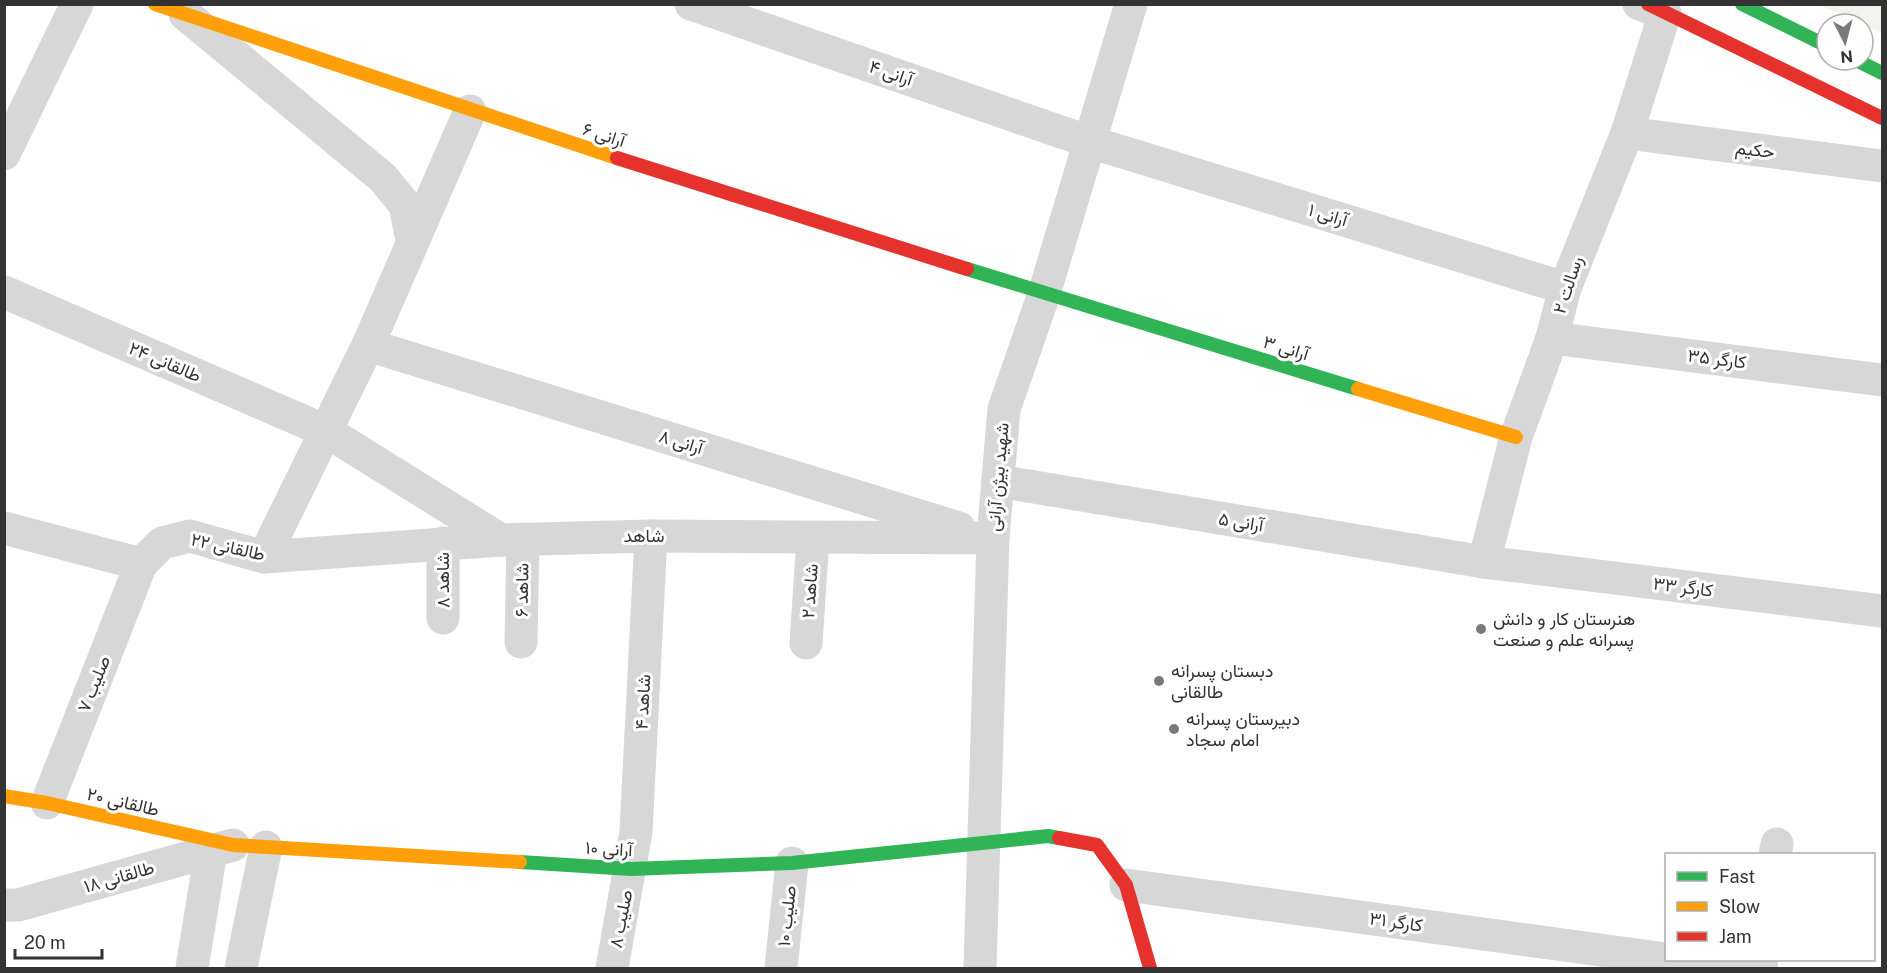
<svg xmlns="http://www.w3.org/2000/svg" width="1887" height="973" viewBox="0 0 1887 973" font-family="'Public Sans',Vazirmatn,sans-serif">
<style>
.green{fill:#f1f5ed}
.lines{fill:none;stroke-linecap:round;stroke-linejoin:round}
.street{stroke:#d7d7d7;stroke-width:33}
.fast{stroke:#30b455;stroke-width:14}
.slow{stroke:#ff9f0a;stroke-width:14}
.jam{stroke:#e5322d;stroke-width:14}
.poi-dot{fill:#7a7a7a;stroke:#fff;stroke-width:2}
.labels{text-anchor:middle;stroke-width:6;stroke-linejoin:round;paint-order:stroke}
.street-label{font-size:18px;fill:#333;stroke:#fff}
.poi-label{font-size:18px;fill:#333;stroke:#fff;text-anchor:start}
</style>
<rect width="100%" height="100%" fill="#fff"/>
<path class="green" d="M1820,5H1882V33Z"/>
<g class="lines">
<g class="street">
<path d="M691,4L1090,142L1565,288"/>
<path d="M185,14L383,178L405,205L412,240"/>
<path d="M1627,133L1882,166"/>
<path d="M4,154L77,4"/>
<path d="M4,292L326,431L501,540L651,536L993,538"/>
<path d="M1552,338L1882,380"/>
<path d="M368,345L959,528"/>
<path d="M998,481L1484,562L1882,611"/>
<path d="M4,528L141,564L162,543L190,536L264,557L501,540"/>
<path d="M264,557L368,345L470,111"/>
<path d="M1484,562L1516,437L1552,338L1565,288L1627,133L1665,13L1639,4"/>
<path d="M443,618V543"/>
<path d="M521,642L523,539"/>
<path d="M806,643L813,538"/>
<path d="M47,803L141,564"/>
<path d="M1775,854L1777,844"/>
<path d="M1126,885L1666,959"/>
<path d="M4,905H18L233,845"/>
<path d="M1672,960L1738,968"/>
<path d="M192,968L211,851"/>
<path d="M241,968L266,847"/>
<path d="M612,968L636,832L651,536"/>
<path d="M781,968L792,863"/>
<path d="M980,968L993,538L1004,409L1044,294L1131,4"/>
<path d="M1761,968L1762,960"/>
</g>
<g class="fast">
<path d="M1742,4L1827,46"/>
<path d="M1856,60L1882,73"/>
<path d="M967,269L1358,389"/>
<path d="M520,862L631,869L792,863L1048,836L1059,838"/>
</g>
<g class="slow">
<path d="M155,4L617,158"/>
<path d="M1358,389L1516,437"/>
<path d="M4,796L47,803L233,845L520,862"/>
</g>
<g class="jam">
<path d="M1648,4L1882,118"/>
<path d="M617,158L967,269"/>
<path d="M1059,838L1097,845L1126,885L1150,968"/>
</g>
</g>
<g class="poi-dot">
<circle cx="1481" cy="629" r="6"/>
<circle cx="1159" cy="681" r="6"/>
<circle cx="1174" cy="729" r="6"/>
</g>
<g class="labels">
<g class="street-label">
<text transform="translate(891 73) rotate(19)" y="6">آرانی ۴</text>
<text transform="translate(604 135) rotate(18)" y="6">آرانی ۶</text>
<text transform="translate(1755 150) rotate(7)" y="6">حکیم</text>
<text transform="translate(1328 215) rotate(17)" y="6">آرانی ۱</text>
<text transform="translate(1568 285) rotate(-72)" y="6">رسالت ۲</text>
<text transform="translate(1286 348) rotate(17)" y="6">آرانی ۳</text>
<text transform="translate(1717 359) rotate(7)" y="6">کارگر ۳۵</text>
<text transform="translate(165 362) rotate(23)" y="6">طالقانی ۲۴</text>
<text transform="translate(681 442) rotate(17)" y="6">آرانی ۸</text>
<text transform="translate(998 477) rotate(-85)" y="6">شهید بیژن آرانی</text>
<text transform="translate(1241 522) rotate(9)" y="6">آرانی ۵</text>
<text x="644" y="542">شاهد</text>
<text transform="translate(228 547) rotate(12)" y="6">طالقانی ۲۲</text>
<text transform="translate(443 580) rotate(-90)" y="6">شاهد ۸</text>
<text transform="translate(1683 587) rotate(7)" y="6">کارگر ۳۳</text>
<text transform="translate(522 590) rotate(-89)" y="6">شاهد ۶</text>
<text transform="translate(810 591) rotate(-86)" y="6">شاهد ۲</text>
<text transform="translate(94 684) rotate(-68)" y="6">صلیب ۷</text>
<text transform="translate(643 702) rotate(-87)" y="6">شاهد ۴</text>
<text transform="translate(123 802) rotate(13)" y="6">طالقانی ۲۰</text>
<text transform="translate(609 849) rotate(3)" y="6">آرانی ۱۰</text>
<text transform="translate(119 877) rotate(-16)" y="6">طالقانی ۱۸</text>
<text transform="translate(787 916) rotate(-84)" y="6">صلیب ۱۰</text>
<text transform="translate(621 919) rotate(-79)" y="6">صلیب ۸</text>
<text transform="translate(1396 922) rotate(8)" y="6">کارگر ۳۱</text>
</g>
<g class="poi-label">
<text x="1493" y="625">هنرستان کار و دانش<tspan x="1493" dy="21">پسرانه علم و صنعت</tspan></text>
<text x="1171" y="677">دبستان پسرانه<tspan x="1171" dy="21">طالقانی</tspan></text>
<text x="1186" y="725">دبیرستان پسرانه<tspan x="1186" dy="21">امام سجاد</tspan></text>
</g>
</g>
<rect width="1887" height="973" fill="none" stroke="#333333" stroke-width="12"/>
<rect x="1665" y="853" width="210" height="108" fill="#ffffff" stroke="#adadad" stroke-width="1.5"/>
<rect x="1677" y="872" width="30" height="9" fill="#30b455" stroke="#adadad" stroke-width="1.5"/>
<text x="1719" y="883" font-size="18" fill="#333333">Fast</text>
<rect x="1677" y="902" width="30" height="9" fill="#ff9f0a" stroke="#adadad" stroke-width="1.5"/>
<text x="1719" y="913" font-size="18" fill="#333333">Slow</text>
<rect x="1677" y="932" width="30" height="9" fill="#e5322d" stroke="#adadad" stroke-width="1.5"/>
<text x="1719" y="943" font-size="18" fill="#333333">Jam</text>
<g transform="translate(1845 42) rotate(174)"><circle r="28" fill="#ffffff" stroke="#adadad" stroke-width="1.5"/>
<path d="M0-4.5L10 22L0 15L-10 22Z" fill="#7a7a7a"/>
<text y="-9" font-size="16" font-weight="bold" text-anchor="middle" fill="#333333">N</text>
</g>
<path d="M15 949v9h87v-9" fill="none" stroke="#333333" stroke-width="3"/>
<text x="24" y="949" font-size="18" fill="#333333" stroke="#ffffff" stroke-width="4.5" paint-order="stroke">20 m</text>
</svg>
